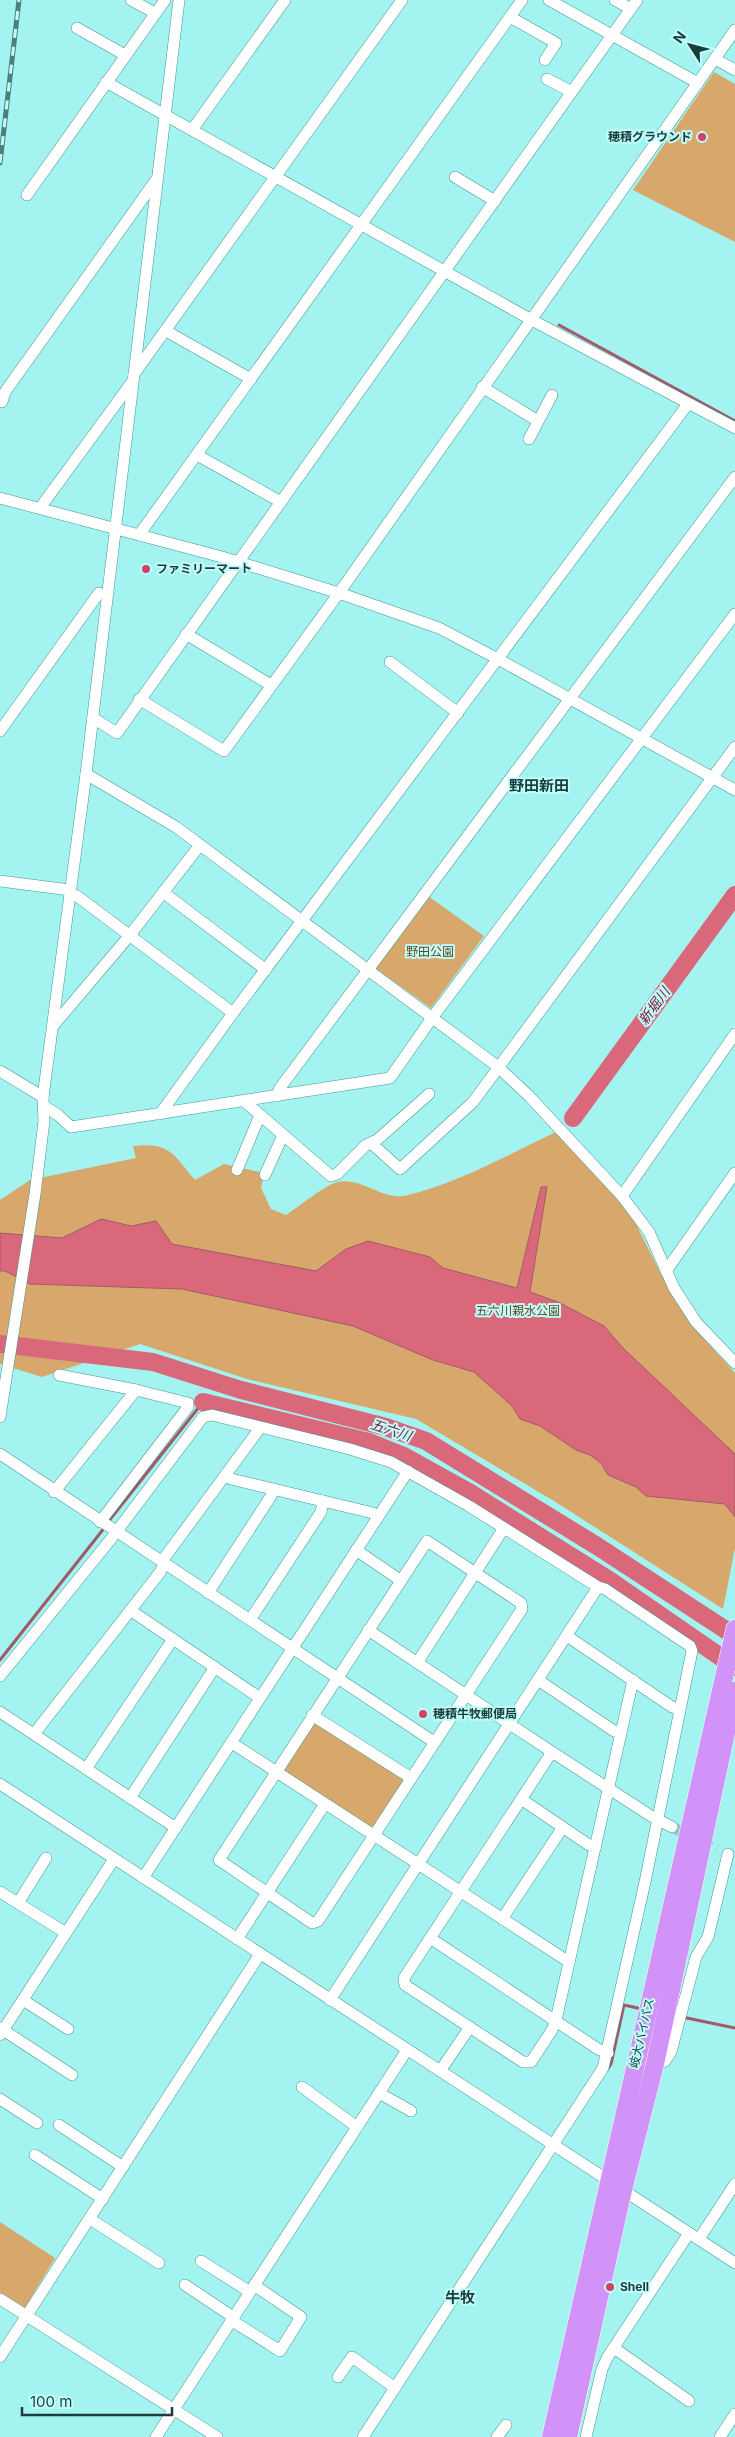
<svg xmlns="http://www.w3.org/2000/svg" width="735" height="2437" viewBox="0 0 735 2437" font-family="Inter,'Noto Sans JP',sans-serif">
<style>
.green{fill:#d8a76c}
.water{fill:#da687b;stroke:#a15b68}
.lines{fill:none;stroke-linecap:round;stroke-linejoin:round}
.stream{stroke:#a15b68;stroke-width:3}
.river{stroke:#da687b;stroke-width:18}
.minor-tunnel{stroke:#88cfcc;stroke-width:11;stroke-dasharray:11 5.5;stroke-linecap:butt}
.minor-casing{stroke:#459692;stroke-width:12}
.highway-casing{stroke:#fff;stroke-width:19}
.minor{stroke:#fff;stroke-width:11}
.highway{stroke:#d293f8;stroke-width:18}
.rail-casing{stroke:#4c7e7c;stroke-width:5}
.rail{stroke:#bffefb;stroke-width:3;stroke-dasharray:9;stroke-linecap:butt}
.poi-dot{fill:#d24262;stroke:#bffefb;stroke-width:2}
.labels{text-anchor:middle;stroke-width:4;stroke-linejoin:round;paint-order:stroke}
.poi-label{font-size:12px;font-weight:bold;fill:#1b3c3b;stroke:#bffefb;text-anchor:start}
.park-label{font-size:12px;fill:#664820;stroke:#bffefb}
.street-label{font-size:12px;fill:#1b3c3b;stroke:#bffefb}
.water-label{font-size:14px;font-style:italic;fill:#841c36;stroke:#bffefb}
.quarter-label{font-size:15px;font-weight:bold;fill:#1b3c3b;stroke:#bffefb}
</style>
<rect width="100%" height="100%" fill="#a3f4f0"/>
<g class="green">
<path d="M714,72L735,84V242L633,190Z"/>
<path d="M428,896L484,936L431,1008L375,968Z"/>
<path d="M556,1132L629,1210L668,1288L693,1327L735,1373V1548L723,1609L554,1501L416,1419L247,1379L140,1344L42,1377L0,1364V1200L30,1180L136,1158L133,1146C170,1142 173,1154 195,1180L224,1164L264,1173L261,1188L271,1209L286,1215C297,1208 326,1184 338,1182C363,1177 383,1202 408,1195C460,1182 507,1155 556,1132Z"/>
<path d="M314,1723L320,1724L401,1777L404,1783L373,1826L369,1827L284,1772V1768Z"/>
<path d="M0,2222L55,2258L23,2311L0,2296Z"/>
</g>
<path class="water" d="M541,1187H547L530,1292L558,1302L604,1326L623,1348L735,1454V1517L725,1504L646,1496L636,1487L608,1475L601,1463L590,1455L576,1450L540,1426L520,1419L512,1406L474,1372L433,1360L353,1326L182,1289L30,1284L5,1271H0V1233L62,1238L101,1219L131,1226L156,1221L172,1244L316,1271L346,1249L368,1241L430,1257L443,1268L517,1288Z"/>
<g class="lines">
<g class="stream">
<path d="M559,325L735,421"/>
<path d="M108,1522L203,1402"/>
<path d="M0,1660L105,1527"/>
<path d="M682,2017L735,2028"/>
<path d="M607,2070L611,2064L624,2005L642,2009"/>
</g>
<g class="river">
<path d="M573,1118L735,895"/>
<path d="M0,1344L153,1362L241,1390L386,1427L426,1441L597,1546L735,1636"/>
<path d="M203,1402L369,1442L404,1456L467,1491L609,1580L735,1667"/>
</g>
<path class="minor-tunnel" d="M672,1827L717,1849"/>
<defs>
<g id="minor">
<path d="M131,0L155,13"/>
<path d="M549,0L698,83"/>
<path d="M615,0L631,9"/>
<path d="M510,17L556,43L545,60"/>
<path d="M77,28L125,55"/>
<path d="M715,59L735,70"/>
<path d="M547,79L572,92"/>
<path d="M106,82L530,319L735,428"/>
<path d="M192,130L285,0"/>
<path d="M455,177L495,201"/>
<path d="M27,195L165,0"/>
<path d="M166,331L251,379"/>
<path d="M134,374L402,0"/>
<path d="M482,387L538,421"/>
<path d="M2,402L5,392L156,180"/>
<path d="M529,439L552,395"/>
<path d="M197,455L281,502"/>
<path d="M0,498L222,557L339,593L439,628L498,659L735,790"/>
<path d="M40,508L132,382"/>
<path d="M139,535L522,0"/>
<path d="M186,634L271,685"/>
<path d="M390,662L458,713"/>
<path d="M139,699L224,751L339,593L735,30"/>
<path d="M93,718L117,733L637,0"/>
<path d="M0,731L99,593"/>
<path d="M86,774L176,827L497,1066L529,1096L622,1196L649,1232L674,1288L696,1322L735,1363"/>
<path d="M0,881L70,890"/>
<path d="M164,893L266,970"/>
<path d="M71,894L77,896L233,1013"/>
<path d="M53,1026L130,935L200,845"/>
<path d="M0,1071L43,1097"/>
<path d="M277,1096L280,1088L735,477"/>
<path d="M244,1101L331,1176L337,1174L366,1145L377,1140L429,1094"/>
<path d="M44,1106L58,1115L71,1127L390,1078L432,1018L735,614"/>
<path d="M160,1114L233,1013L688,404"/>
<path d="M371,1143L400,1169L473,1102L735,747"/>
<path d="M237,1170L260,1115"/>
<path d="M265,1175L283,1135"/>
<path d="M622,1196L735,1034"/>
<path d="M666,1271L735,1173"/>
<path d="M59,1375L136,1390"/>
<path d="M0,1417L35,1194L44,1121L43,1097L86,774L179,0"/>
<path d="M0,1454L434,1742"/>
<path d="M226,1475L231,1479L373,1513L378,1517"/>
<path d="M54,1492L136,1390L188,1403V1407L100,1522"/>
<path d="M427,1541L521,1603L522,1609L318,1921L312,1923L219,1860Z"/>
<path d="M356,1550L400,1580"/>
<path d="M208,1593L271,1496L273,1489"/>
<path d="M130,1610L260,1698"/>
<path d="M250,1620L321,1512L323,1501"/>
<path d="M368,1630L552,1752L651,1816L672,1827"/>
<path d="M567,1636L672,1707L680,1709"/>
<path d="M417,1663L504,1528"/>
<path d="M0,1676L111,1539L203,1417L212,1415L350,1449L391,1462L469,1506L598,1587L605,1589L690,1646L692,1651L645,1882L603,2068L363,2437"/>
<path d="M538,1680L614,1731L621,1732"/>
<path d="M0,1712L176,1828"/>
<path d="M312,1715L411,1778"/>
<path d="M34,1734L161,1571L165,1557L260,1428"/>
<path d="M232,1743L569,1962"/>
<path d="M552,1752L404,1978L405,1985L523,2062H531L552,2030L556,2020L633,1680"/>
<path d="M86,1769L173,1639"/>
<path d="M0,1784L735,2263"/>
<path d="M130,1798L215,1667"/>
<path d="M521,1799L589,1845L596,1846"/>
<path d="M143,1878L408,1471"/>
<path d="M0,1892L66,1933"/>
<path d="M18,1903L46,1858"/>
<path d="M502,1919L563,1827"/>
<path d="M430,1938L598,2049L608,2053"/>
<path d="M237,1939L325,1804"/>
<path d="M23,2000L68,2029"/>
<path d="M330,2000L598,1587"/>
<path d="M0,2028L72,2075"/>
<path d="M0,2035L114,1859"/>
<path d="M655,2064L665,2061L671,2052L696,1957L708,1937L728,1854"/>
<path d="M440,2071L470,2027"/>
<path d="M302,2087L357,2127"/>
<path d="M379,2093L411,2111"/>
<path d="M0,2099L37,2123"/>
<path d="M59,2125L123,2167"/>
<path d="M35,2155L103,2199"/>
<path d="M90,2219L159,2263"/>
<path d="M699,2239L735,2184"/>
<path d="M201,2261L250,2292"/>
<path d="M185,2285L233,2317"/>
<path d="M0,2299L217,2437"/>
<path d="M231,2320L280,2351L301,2317L254,2285"/>
<path d="M614,2348L689,2401"/>
<path d="M0,2357L260,1954"/>
<path d="M338,2377L352,2357L395,2388"/>
<path d="M156,2437L407,2050"/>
<path d="M497,2437L506,2425"/>
<path d="M586,2437L602,2369L607,2358L689,2233"/>
<path d="M720,2437L735,2414"/>
</g>
<g id="highway">
<path d="M551,2437L735,1629"/>
<path d="M568,2437L623,2190L655,2064L735,1691"/>
</g>
</defs>
<use href="#minor" class="minor-casing"/>
<use href="#highway" class="highway-casing"/>
<use href="#minor" class="minor"/>
<use href="#highway" class="highway"/>
<defs>
<path id="rail" d="M0,163L19,0"/>
</defs>
<use href="#rail" class="rail-casing"/>
<use href="#rail" class="rail"/>
</g>
<g class="poi-dot">
<circle cx="702" cy="137" r="5"/>
<circle cx="146" cy="569" r="5"/>
<circle cx="423" cy="1714" r="5"/>
<circle cx="610" cy="2287" r="5"/>
</g>
<g class="labels">
<g class="poi-label">
<text x="692" y="141" text-anchor="end">穂積グラウンド</text>
<text x="156" y="573">ファミリーマート</text>
<text x="433" y="1718">穂積牛牧郵便局</text>
<text x="620" y="2291">Shell</text>
</g>
<g class="park-label">
<text x="430" y="956">野田公園</text>
<text x="518" y="1315">五六川親水公園</text>
</g>
<g class="street-label">
<text transform="translate(642 2033) rotate(-77)" y="4">岐大バイパス</text>
</g>
<g class="water-label">
<text transform="translate(654 1006) rotate(-54)" y="5">新堀川</text>
<text transform="translate(391 1430) rotate(18)" y="5">五六川</text>
</g>
<g class="quarter-label">
<text x="539" y="791">野田新田</text>
<text x="460" y="2303">牛牧</text>
</g>
</g>
<g transform="translate(690 45) rotate(306)" stroke="#bffefb" stroke-width="4" paint-order="stroke">
<path d="M0-4L9 19L0 12L-9 19Z" fill="#1b3c3b"/>
<text y="-8" font-size="14" font-weight="bold" text-anchor="middle" fill="#1b3c3b">N</text>
</g>
<path d="M22 2407v8h150v-8" fill="none" stroke="#1b3c3b" stroke-width="2.5"/>
<text x="30" y="2407" font-size="15" fill="#1b3c3b" stroke="#bffefb" stroke-width="4" paint-order="stroke">100 m</text>
</svg>
